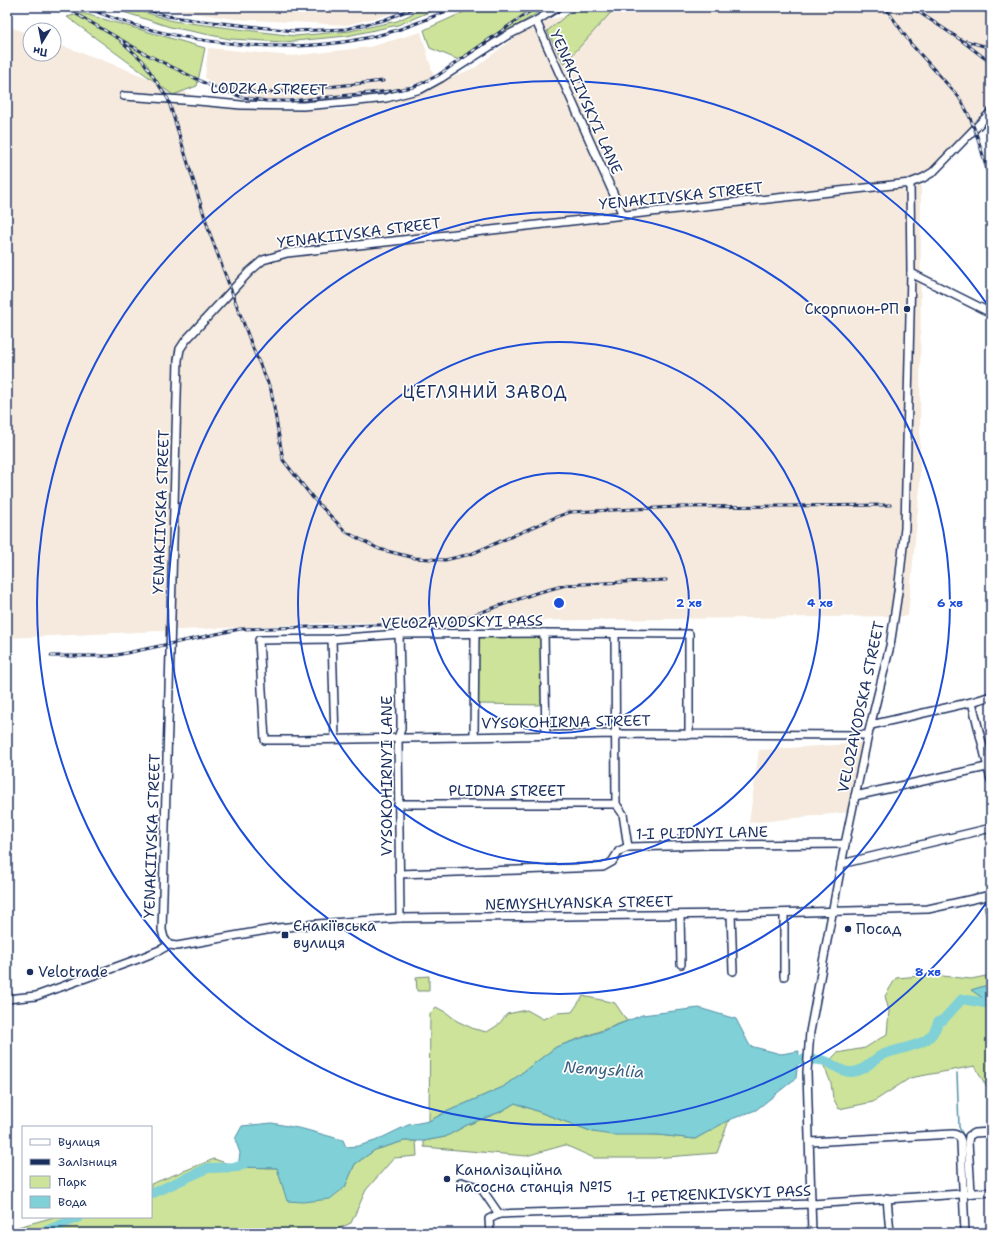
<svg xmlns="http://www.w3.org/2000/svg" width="998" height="1240" viewBox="0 0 998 1240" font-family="'Shantell Sans',sans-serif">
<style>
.built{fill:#f5eadd}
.green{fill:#cce399;stroke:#74897c}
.water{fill:#7fd0d7;stroke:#5790a7}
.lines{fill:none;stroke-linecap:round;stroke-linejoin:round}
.stream{stroke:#5790a7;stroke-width:1.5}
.river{stroke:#7fd0d7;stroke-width:10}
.minor-casing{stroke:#1b2f5e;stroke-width:10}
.minor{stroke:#fff;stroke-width:7}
.rail-casing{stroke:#1b2f5e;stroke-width:3}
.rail{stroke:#fff;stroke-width:1.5;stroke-dasharray:4.5;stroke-linecap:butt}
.ring{fill:none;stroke:#1d4ed8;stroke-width:2}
.poi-dot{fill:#1b2f5e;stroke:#fff;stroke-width:1.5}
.labels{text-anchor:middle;stroke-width:3.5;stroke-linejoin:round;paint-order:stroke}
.street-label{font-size:15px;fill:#1b2f5e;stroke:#fff}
.poi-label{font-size:15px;fill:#1b2f5e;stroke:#fff;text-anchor:start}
.water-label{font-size:16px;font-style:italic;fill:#395f82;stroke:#fff}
.quarter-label{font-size:17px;letter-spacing:1px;fill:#1b2f5e;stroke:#fff}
.centre{fill:#1d4ed8;stroke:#fff;stroke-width:2}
.ring-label{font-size:12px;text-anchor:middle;font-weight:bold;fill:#1d4ed8;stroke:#fff;stroke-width:3.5;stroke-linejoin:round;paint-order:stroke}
</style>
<rect width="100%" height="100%" fill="#fff"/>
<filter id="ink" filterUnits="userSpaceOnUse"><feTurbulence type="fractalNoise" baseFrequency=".025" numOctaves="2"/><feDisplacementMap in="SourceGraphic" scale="8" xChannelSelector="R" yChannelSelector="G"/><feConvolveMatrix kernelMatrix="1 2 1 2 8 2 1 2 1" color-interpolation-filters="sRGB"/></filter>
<g filter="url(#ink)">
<g class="built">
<path d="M160,7H407L383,16L346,25L234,19L167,9Z"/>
<path d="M599,7H991V105L936,163L921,185L920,488L908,616L331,623L7,638V26L30,34V54H54V43L94,57L215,104L342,110L414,94L476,67L536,21L593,12Z"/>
<path d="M421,32L434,77L402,88L331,96L267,100L219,89L205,78L208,48L292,56L369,47Z"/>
<path d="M863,743L850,812L749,823L759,750Z"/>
</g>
<g class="green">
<path d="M108,7H128L173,21L295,36L350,31L397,21L426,7H441L398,25L347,36L284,42L230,39L170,27Z"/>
<path d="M475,7H546L536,14L459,60L430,48L424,30Z"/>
<path d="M577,7H582L592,12L597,7H616L564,64L547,31Z"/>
<path d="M82,13L205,48L197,86L173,95L67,17Z"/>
<path d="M479,636H539L542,638L543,705L478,704L477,640Z"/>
<path d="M991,905V927H989L984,907Z"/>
<path d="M933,975L971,979L991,975V984L972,990L991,1004V1091L985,1084L975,1066L910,1078L873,1102L839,1109L833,1098L831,1083L824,1066L837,1053L865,1048L887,1034L889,1011L885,996L896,978Z"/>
<path d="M429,976V991H417L416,977Z"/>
<path d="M583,996L615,1003L627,1021L556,1047L503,1087L446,1112L429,1121L430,1013L436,1007L447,1013L457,1021L474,1029L487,1032L498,1025L507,1014L527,1010L543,1019L557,1013L572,1012Z"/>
<path d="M515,1103L593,1132L658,1135L695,1139L729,1120L717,1153L654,1158H594L565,1145L526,1156L424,1147V1141L445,1137L467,1125L500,1112Z"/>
<path d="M404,1141H416L417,1156L394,1158L366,1190L351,1223L329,1233H7V1230L54,1217H151V1184L214,1159L238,1167L277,1168L284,1190L345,1187L355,1164L375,1150Z"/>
</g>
<g class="water">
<path d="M991,984V1004L971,990Z"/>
<path d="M699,1008L736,1019L750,1046L781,1054L799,1051L796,1078L756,1110L729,1120L695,1139L658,1135H612L593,1132L515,1103L500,1112L467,1125L445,1137L424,1141H404L375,1150L355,1164L345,1187L330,1199L303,1202L287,1201L277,1168L238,1167L240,1153L235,1139L242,1126L272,1123L303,1129L343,1140L346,1147L358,1146L375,1141L408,1125L429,1121L446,1112L503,1087L556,1047L605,1030L642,1015Z"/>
</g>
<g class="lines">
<path class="stream" d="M957,1073L959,1127L964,1137V1143"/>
<g class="river">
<path d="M786,1066C788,1064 789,1062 791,1061C796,1059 819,1059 825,1061C834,1064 840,1072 850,1072C864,1073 871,1060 882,1055C896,1049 912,1048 926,1040C932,1036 936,1029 938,1022L943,1020L962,999L991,1004"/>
<path d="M151,1194L208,1168L238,1167L250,1160"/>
<path d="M41,1233L79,1217"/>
</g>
<defs>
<g id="minor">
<path d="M536,21L623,215"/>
<path d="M124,96L198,101L241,105L303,106L349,102L386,98L421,89L441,78L506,36L536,21L558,7"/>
<path d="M911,273L991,313"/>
<path d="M544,633L546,736"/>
<path d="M399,634L401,717V729L398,738L400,918"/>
<path d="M615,634L616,804L623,814L628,847"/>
<path d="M332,639L335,739"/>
<path d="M972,702L991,780"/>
<path d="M871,725L972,702L991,696"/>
<path d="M689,735V634L544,633L399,634L332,639L259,640L265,740H300L616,734L868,735"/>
<path d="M474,736L475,635"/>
<path d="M855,796L991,766"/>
<path d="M398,804H616"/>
<path d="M841,864L991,828"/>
<path d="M399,874L603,867L612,862L619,851L628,847L709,845L845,844"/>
<path d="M784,913V976"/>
<path d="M731,914L733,971"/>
<path d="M680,915L681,964"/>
<path d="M169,945L164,938L162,930C167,740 174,550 178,360L180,349L186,340L249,272L263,260L287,253L910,183L923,178L933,172L991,112"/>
<path d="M169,945L177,946L278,928L317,924L400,918L731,914L928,909L991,895"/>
<path d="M7,999L36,996L138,959L160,950L169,945"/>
<path d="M810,1142L953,1134C958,1135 960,1136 961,1142L965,1233"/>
<path d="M461,1182L481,1188L499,1214L812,1204L991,1192"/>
<path d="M971,1193L968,1142L969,1136L974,1133L991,1132"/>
<path d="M887,1198L890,1233"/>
<path d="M490,1233L489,1219L499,1214"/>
<path d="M812,1233L807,1072L810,1032L845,844L868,735L890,646L898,592L905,528L911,273L910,183"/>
</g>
</defs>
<use href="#minor" class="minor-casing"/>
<use href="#minor" class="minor"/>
<defs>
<g id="rail">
<path d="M64,7L144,53L170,66"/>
<path d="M85,7C174,46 300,59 394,31C414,25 437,15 456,7"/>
<path d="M139,7L167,16L194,20L294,31L346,29L384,20L416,7"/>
<path d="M885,7L911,44L958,96C975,120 983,156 991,185"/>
<path d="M911,7L961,40L991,63"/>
<path d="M121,41L143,61L168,99L210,234L254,351L271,390L283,460L313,498L346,532L379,549L415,558L445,560L471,554L554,518L570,512L678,507L890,505"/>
<path d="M966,41L991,48"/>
<path d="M166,64L211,86L242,97L266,101H289L390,91L413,87L437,76L536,7"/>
<path d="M230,88L259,93L299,90L383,81"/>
<path d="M988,180L990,200L989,304"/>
<path d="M51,656H108L117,655L240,629L445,623L456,621L536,593L566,585L583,584L666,580"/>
</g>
</defs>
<use href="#rail" class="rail-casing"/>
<use href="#rail" class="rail"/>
</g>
</g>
<g class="ring">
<circle cx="559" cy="603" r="130"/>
<circle cx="559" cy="603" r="261"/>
<circle cx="559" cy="603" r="391"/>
<path d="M989 899A522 522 0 1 1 989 307"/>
</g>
<g class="poi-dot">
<circle cx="907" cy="309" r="4"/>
<circle cx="848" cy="929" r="4"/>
<rect x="281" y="931" width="8" height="8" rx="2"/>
<circle cx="30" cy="972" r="4"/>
<circle cx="447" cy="1179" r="4"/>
</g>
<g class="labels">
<g class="street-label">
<text transform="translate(269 89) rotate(1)" y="5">LODZKA STREET</text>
<text transform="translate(586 102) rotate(66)" y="5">YENAKIIVSKYI LANE</text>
<text transform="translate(681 196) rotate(-6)" y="5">YENAKIIVSKA STREET</text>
<text transform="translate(359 233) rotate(-7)" y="5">YENAKIIVSKA STREET</text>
<text transform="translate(161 512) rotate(-88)" y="5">YENAKIIVSKA STREET</text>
<text transform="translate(462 622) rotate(-1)" y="5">VELOZAVODSKYI PASS</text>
<text transform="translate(861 707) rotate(-78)" y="5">VELOZAVODSKA STREET</text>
<text transform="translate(566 722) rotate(-1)" y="5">VYSOKOHIRNA STREET</text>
<text transform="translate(387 776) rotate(-90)" y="5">VYSOKOHIRNYI LANE</text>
<text x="507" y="796">PLIDNA STREET</text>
<text transform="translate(702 833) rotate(-1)" y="5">1-I PLIDNYI LANE</text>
<text transform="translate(152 836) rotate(-88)" y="5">YENAKIIVSKA STREET</text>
<text transform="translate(579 903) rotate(-1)" y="5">NEMYSHLYANSKA STREET</text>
<text transform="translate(719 1194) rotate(-2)" y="5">1-I PETRENKIVSKYI PASS</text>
</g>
<g class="poi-label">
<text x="899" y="314" text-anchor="end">Скорпион-РП</text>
<text x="293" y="931">Єнакіївська<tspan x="293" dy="17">вулиця</tspan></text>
<text x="856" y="934">Посад</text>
<text x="38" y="977">Velotrade</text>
<text x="455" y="1175">Каналізаційна<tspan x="455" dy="17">насосна станція №15</tspan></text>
</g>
<g class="water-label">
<text transform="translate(604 1069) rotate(4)" y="6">Nemyshlia</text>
</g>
<g class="quarter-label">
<text x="485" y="398">ЦЕГЛЯНИЙ ЗАВОД</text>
</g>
</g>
<circle cx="559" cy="603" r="6" class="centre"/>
<g class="ring-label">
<text x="689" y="607">2 хв</text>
<text x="820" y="607">4 хв</text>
<text x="950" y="607">6 хв</text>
<text x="928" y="976">8 хв</text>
</g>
<rect width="998" height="1240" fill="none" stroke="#fff" stroke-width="24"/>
<rect x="12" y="12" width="974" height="1216" fill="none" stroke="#1b2f5e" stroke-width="1.5" filter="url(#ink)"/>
<rect x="22" y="1126" width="130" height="92" fill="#ffffff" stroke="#a4acbf"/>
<rect x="30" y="1139" width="20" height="6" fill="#ffffff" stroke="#a4acbf"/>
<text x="58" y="1146" font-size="12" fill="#1b2f5e">Вулиця</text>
<rect x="30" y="1159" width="20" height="6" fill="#1b2f5e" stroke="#a4acbf"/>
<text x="58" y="1166" font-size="12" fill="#1b2f5e">Залізниця</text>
<rect x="30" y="1176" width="20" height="12" fill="#cce399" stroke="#a4acbf"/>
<text x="58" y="1186" font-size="12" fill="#1b2f5e">Парк</text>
<rect x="30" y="1196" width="20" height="12" fill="#7fd0d7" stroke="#a4acbf"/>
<text x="58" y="1206" font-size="12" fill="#1b2f5e">Вода</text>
<g transform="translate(42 42) rotate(190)"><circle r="19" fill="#ffffff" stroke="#a4acbf"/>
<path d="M0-3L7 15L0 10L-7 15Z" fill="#1b2f5e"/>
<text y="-6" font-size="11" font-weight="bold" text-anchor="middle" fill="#1b2f5e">Пн</text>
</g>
</svg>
